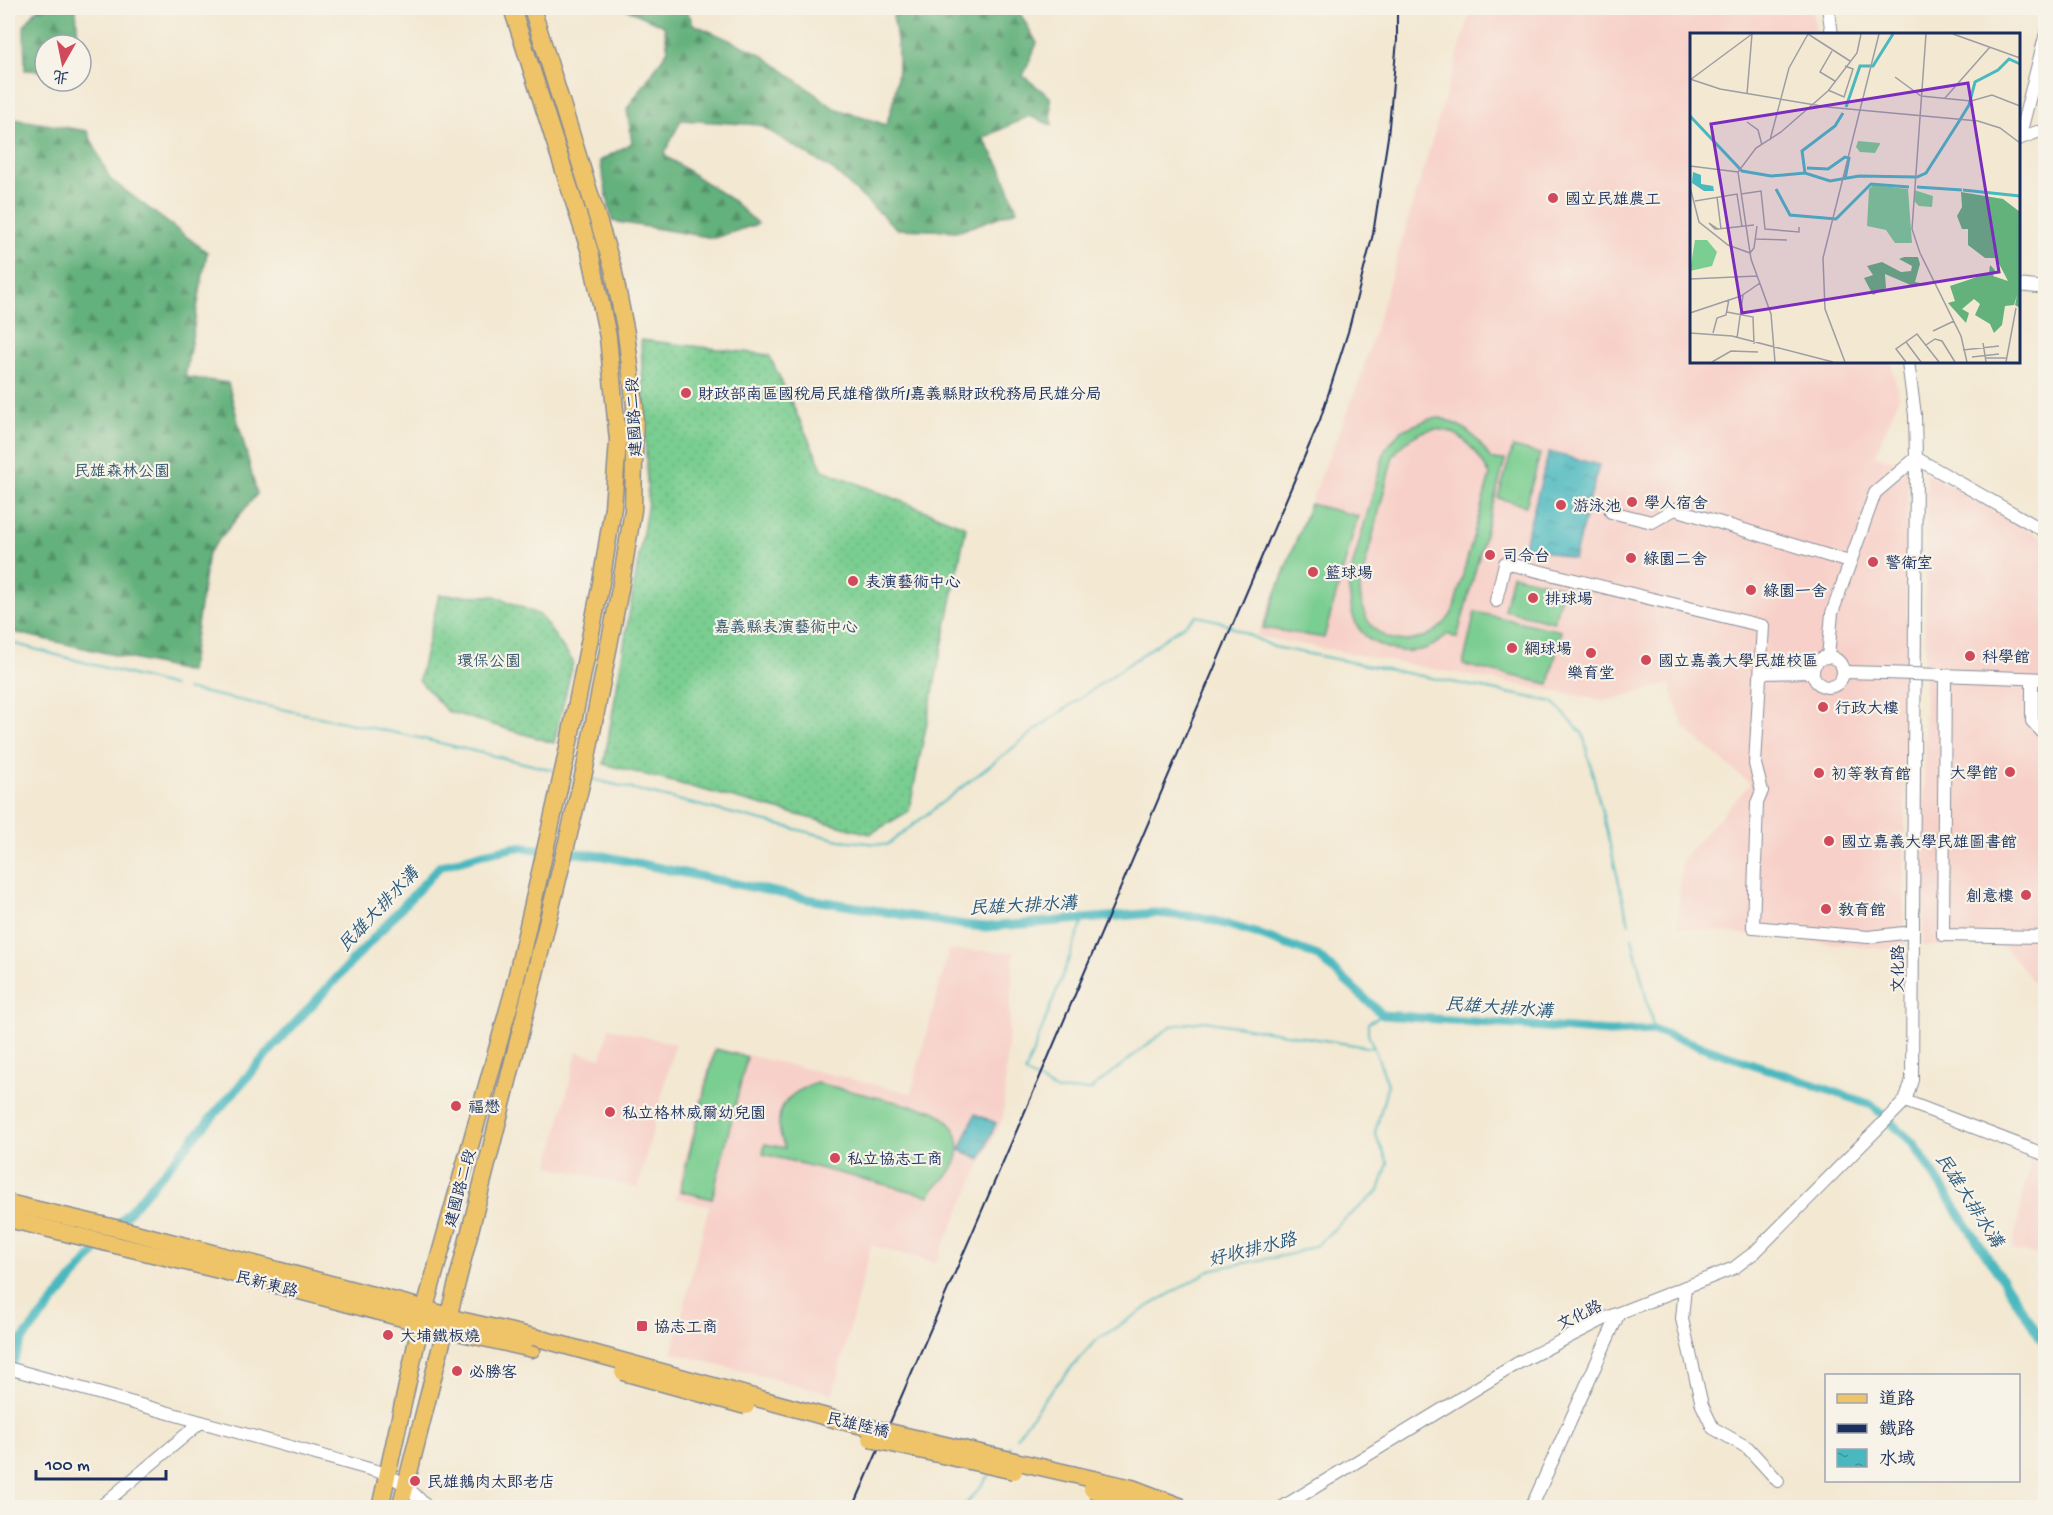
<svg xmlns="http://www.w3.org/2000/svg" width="2053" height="1515" viewBox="0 0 2053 1515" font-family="'Gochi Hand','LXGW WenKai TC',sans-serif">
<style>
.built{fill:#f7d1c9}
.grass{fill:url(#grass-dots);stroke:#4a7e78;stroke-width:1.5}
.forest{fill:url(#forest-firs);stroke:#3f706c;stroke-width:1.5}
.garden{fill:#7ace91;stroke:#4a7e78;stroke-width:1.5;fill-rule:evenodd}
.water{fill:url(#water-ripples);stroke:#32748e;stroke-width:1.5}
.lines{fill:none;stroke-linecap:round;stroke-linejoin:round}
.stream{stroke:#49b8bf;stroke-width:2}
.canal{stroke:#49b8bf;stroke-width:9}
.minor-casing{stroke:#878c98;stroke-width:14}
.major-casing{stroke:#878c98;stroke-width:19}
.minor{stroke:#fff;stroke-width:12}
.major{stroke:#efc469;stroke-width:16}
.rail{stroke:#1b2f5e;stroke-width:2}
.minor-bridge-casing{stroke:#878c98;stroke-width:14;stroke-linecap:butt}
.major-bridge-casing{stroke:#878c98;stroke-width:19;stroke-linecap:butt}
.minor-bridge{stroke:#fff;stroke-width:12}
.major-bridge{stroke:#efc469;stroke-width:16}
.poi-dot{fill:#d1495b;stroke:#f7f3e8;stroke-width:2}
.labels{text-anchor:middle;stroke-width:4.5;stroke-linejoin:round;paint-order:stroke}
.poi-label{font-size:16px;fill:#1b2f5e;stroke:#f7f3e8;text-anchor:start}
.street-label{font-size:16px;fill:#1b2f5e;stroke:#f7f3e8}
.park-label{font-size:16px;fill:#33576b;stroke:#f7f3e8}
.water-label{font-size:18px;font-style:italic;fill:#29587b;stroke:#f7f3e8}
.inset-river{fill:none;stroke:#49b8bf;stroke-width:3}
.inset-road{fill:none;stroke:#9d9ea4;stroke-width:1.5}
.view{fill:#7b2cbf;fill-opacity:0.15;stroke:#7b2cbf;stroke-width:3}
.inset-edge{fill:none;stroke:#1b2f5e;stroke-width:3}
</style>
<defs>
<pattern id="grass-dots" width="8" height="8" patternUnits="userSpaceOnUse" patternTransform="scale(1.5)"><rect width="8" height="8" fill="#7ace91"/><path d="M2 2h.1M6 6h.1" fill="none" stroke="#69b17f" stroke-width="1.8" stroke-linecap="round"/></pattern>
<pattern id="forest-firs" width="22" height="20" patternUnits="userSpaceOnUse" patternTransform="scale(1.5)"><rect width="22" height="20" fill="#63b17b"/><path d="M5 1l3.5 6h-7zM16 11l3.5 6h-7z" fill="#519068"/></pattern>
<pattern id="water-ripples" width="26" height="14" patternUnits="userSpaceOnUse" patternTransform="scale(1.5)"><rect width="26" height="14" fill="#49b8bf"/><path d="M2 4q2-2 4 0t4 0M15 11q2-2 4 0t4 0" fill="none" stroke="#3c969e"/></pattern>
</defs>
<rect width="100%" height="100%" fill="#f7f3e8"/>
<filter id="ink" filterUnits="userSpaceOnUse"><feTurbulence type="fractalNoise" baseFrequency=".0167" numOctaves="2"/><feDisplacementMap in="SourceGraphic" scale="12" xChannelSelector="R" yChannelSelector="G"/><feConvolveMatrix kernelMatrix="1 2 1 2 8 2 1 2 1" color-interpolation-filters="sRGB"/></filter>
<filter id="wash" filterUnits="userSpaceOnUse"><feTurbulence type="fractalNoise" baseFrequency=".008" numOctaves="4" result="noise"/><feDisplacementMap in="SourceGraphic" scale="24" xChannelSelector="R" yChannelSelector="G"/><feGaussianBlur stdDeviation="1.35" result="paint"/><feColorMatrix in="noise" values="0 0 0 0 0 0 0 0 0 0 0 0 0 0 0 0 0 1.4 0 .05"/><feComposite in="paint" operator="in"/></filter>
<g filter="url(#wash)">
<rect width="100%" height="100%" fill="#f3e8d2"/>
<g class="built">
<path d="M1472,8H1812L1816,34H1692V362H1891L1899,397L1875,456L1908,463L1904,951L1677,927L1682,859L1750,784L1683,727L1670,684L1606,701L1257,636L1360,379Z"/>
<path d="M1926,473L2045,539V997L2002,944L1923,946Z"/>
<path d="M949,950L1014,952L1003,1118L935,1263L871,1245L833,1394L672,1353L709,1206L675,1198L713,1047L911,1093Z"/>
<path d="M609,1028L675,1044L638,1188L549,1166L577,1052L601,1058Z"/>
<path d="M2031,1158L2045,1163V1256L2012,1250Z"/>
</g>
<g class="grass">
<path d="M641,340L769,355L823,470L966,527L909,811L870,834L604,764L648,502Z"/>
<path d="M439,595L495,596L540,615L573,662L554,743L447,711L419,680Z"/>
</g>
<g class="forest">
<path d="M38,8H76L78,41L75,45H45V71L25,70L24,26Z"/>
<path d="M624,8H686L693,24L761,54L834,108L886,125C900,88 901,54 893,16L908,8H1017L1037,43L1023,76L1050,97L1052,125L1029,116L983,138L1001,168L1017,210L960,231L897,229L833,170L760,125L681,120L664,155L732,200L758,224L714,238L612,221L600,161L632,143L627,109L668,50L664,26Z"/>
<path d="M8,118L87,131L110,179L207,252L185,377L228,383L257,494L208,553L190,672L8,631Z"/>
</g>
<g class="garden">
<path d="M1441,418C1468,427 1476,437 1491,459L1505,460L1457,638L1447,634C1425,661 1376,655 1358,627C1350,615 1350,596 1348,582L1385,450L1400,431L1429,419ZM1435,429C1441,430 1448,430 1454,433C1469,442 1482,460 1490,475L1453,611C1437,643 1387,654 1367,619C1362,609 1360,597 1360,586L1393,456C1405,441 1416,432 1435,429Z"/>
<path d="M1513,447L1540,454L1526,506L1498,498Z"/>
<path d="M1310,504L1358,516L1324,638L1263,628Z"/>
<path d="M1512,575L1563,587L1554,622L1504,610Z"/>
<path d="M1475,612L1561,631L1549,684L1463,665Z"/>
<path d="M715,1049L747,1057L712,1199L680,1191Z"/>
<path d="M817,1083L934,1111C962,1126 967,1155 945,1178C937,1186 934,1184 930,1196L763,1154L765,1144L785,1148C770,1113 783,1094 817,1083Z"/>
</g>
<g class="water">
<path d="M1549,452L1599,465L1574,559L1524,545Z"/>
<path d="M975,1114L996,1123L981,1159L960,1150Z"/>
</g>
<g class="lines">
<g class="stream">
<path d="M8,642L173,686"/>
<path d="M186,689L415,737L553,770"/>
<path d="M592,779L840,840L887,845L1045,723L1197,616L1219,621L1274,647L1553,702L1583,734L1629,924"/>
<path d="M1084,919L1025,1073L1057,1091L1090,1090L1171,1026L1204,1021L1373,1048"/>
<path d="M1632,938L1654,1030"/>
<path d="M1016,1438L1044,1399L1095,1341L1149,1306L1213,1269L1292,1254L1317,1245L1347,1217L1379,1191L1388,1163L1375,1133L1388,1084L1368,1033V1023L1383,1015"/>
<path d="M1006,1453L1010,1446"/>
<path d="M963,1508L989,1476"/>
</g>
<g class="canal">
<path d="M113,1230L276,1044L440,866L483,854L517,847L603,856L808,899L964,925L986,927L1155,913L1201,917L1255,933L1318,956L1383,1015L1610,1032L1654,1030L1872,1105L1913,1143L2046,1346"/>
<path d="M8,1373L22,1340L104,1241"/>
</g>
</g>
</g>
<g filter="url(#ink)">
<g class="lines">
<defs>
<g id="minor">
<path d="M1828,8L1832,34"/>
<path d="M2018,139L2037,132H2046"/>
<path d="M2019,139L2046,33"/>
<path d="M2018,285L2046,288"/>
<path d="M1611,512L1652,522L1675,509L1849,562"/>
<path d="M1496,601L1505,563L1763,626L1755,764L1762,791L1757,803L1753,927L1868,937L1913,932"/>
<circle cx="1828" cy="672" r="15"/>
<path d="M1828,657L1832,613L1875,493L1916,458L2046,532"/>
<path d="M1843,672L1885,673"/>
<path d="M1761,673L1813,672"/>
<path d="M1940,675L2046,679"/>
<path d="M1945,675L1943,935L2046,937"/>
<path d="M2032,679V721L2046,736"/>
<path d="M1905,1101L2046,1155"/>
<path d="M1685,1287L1682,1319L1702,1405L1713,1428L1748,1448L1778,1481"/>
<path d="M8,1368L387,1474L405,1485L428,1508"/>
<path d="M99,1508L201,1422"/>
<path d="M1281,1508L1518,1363L1606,1318L1734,1268L1755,1252L1905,1101L1912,1080L1916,458L1915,415L1908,362"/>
<path d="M1531,1508L1619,1313"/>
</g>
<g id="major">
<path d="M8,1203L124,1230L426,1309L460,1320L534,1337"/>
<path d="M8,1219L223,1271L444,1329L532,1349"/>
<path d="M380,1508L421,1322L513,992L565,762L601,583L613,507L618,441L608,337L590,252L512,8"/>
<path d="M400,1508L530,994L585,768L620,589L633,510L635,407L626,333L613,268L532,8"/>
</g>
</defs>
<use href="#minor" class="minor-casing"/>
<use href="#major" class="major-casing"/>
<use href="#minor" class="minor"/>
<use href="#major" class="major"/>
<path class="rail" d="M853,1508L1042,1072L1320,420L1348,332L1373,234L1388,137L1397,40V8"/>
<defs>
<path id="minor-bridge" d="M1885,673L1940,675"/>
<g id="major-bridge">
<path d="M534,1337L841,1421L1132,1488L1182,1507"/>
<path d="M623,1372L746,1406"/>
<path d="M870,1439L1014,1471"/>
<path d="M1092,1489L1152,1508"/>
</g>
</defs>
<use href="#minor-bridge" class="minor-bridge-casing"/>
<use href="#major-bridge" class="major-bridge-casing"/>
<use href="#minor-bridge" class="minor-bridge"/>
<use href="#major-bridge" class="major-bridge"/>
</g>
</g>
<g class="poi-dot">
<circle cx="1553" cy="198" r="6"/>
<circle cx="686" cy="393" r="6"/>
<circle cx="1632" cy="502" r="6"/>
<circle cx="1561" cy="505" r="6"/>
<circle cx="1490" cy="555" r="6"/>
<circle cx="1631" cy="558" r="6"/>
<circle cx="1873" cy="562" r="6"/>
<circle cx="1313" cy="572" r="6"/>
<circle cx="853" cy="581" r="6"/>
<circle cx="1751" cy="590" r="6"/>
<circle cx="1533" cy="598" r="6"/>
<circle cx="1512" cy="648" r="6"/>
<circle cx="1591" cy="653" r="6"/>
<circle cx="1970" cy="656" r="6"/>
<circle cx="1646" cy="660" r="6"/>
<circle cx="1823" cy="707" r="6"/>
<circle cx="2010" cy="772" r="6"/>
<circle cx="1819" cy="773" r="6"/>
<circle cx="1829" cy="841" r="6"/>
<circle cx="2026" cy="895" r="6"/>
<circle cx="1826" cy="909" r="6"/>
<circle cx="456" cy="1106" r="6"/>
<circle cx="610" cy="1112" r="6"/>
<circle cx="835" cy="1158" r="6"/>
<rect x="636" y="1320" width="12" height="12" rx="3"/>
<circle cx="388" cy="1335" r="6"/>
<circle cx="457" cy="1371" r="6"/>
<circle cx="415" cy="1481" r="6"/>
</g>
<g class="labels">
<g class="poi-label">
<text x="1565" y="204">國立民雄農工</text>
<text x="698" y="399">財政部南區國稅局民雄稽徵所/嘉義縣財政稅務局民雄分局</text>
<text x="1644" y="508">學人宿舍</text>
<text x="1573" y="511">游泳池</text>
<text x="1502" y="561">司令台</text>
<text x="1643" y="564">綠園二舍</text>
<text x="1885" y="568">警衛室</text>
<text x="1325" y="578">籃球場</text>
<text x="865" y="587">表演藝術中心</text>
<text x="1763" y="596">綠園一舍</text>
<text x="1545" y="604">排球場</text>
<text x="1524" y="654">網球場</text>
<text x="1982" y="662">科學館</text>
<text x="1658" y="666">國立嘉義大學民雄校區</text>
<text x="1591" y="678" text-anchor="middle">樂育堂</text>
<text x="1835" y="713">行政大樓</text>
<text x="1998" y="778" text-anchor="end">大學館</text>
<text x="1831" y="779">初等教育館</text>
<text x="1841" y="847">國立嘉義大學民雄圖書館</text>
<text x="2014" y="901" text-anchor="end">創意樓</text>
<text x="1838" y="915">教育館</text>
<text x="468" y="1112">福懋</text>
<text x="622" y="1118">私立格林威爾幼兒園</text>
<text x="847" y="1164">私立協志工商</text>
<text x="654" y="1332">協志工商</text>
<text x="400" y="1341">大埔鐵板燒</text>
<text x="469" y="1377">必勝客</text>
<text x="427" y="1487">民雄鵝肉太郎老店</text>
</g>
<g class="street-label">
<text transform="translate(633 417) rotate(-93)" y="6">建國路二段</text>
<text transform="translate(1897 969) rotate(-90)" y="6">文化路</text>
<text transform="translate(459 1188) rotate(-75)" y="6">建國路二段</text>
<text transform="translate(267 1283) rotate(14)" y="6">民新東路</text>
<text transform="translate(1579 1314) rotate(-26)" y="6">文化路</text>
<text transform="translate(858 1424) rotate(13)" y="6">民雄陸橋</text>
</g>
<g class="park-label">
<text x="122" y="476">民雄森林公園</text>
<text x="786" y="632">嘉義縣表演藝術中心</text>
<text x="489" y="666">環保公園</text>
</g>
<g class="water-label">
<text transform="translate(1023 905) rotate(-3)" y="6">民雄大排水溝</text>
<text transform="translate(378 909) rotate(-47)" y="6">民雄大排水溝</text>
<text transform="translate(1499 1007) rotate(4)" y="6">民雄大排水溝</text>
<text transform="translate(1970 1200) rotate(57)" y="6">民雄大排水溝</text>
<text transform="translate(1252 1249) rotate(-14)" y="6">好收排水路</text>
</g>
</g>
<g transform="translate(1690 33)">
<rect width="330" height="330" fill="#f3e8d2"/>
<path d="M183,152L218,156L222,210H205L196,197L177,193L179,156ZM224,157L243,163L242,174L229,173L224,168Z" fill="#7ace91"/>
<path d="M271,159L313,166L330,179V275L325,272L327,262L324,272L315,273L312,292L304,300L300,291L285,282L290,271L284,266L272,276L279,280L276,290L258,270L265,268L260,253L299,240L300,232L305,237L303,243L318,248L306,225H295L278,212V196H272L267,183L272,174ZM214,224H228L230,231L225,249L240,252L223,253L195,241L196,255L183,262L174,245L183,242L177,233L192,229L211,239L221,238L222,233L209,226Z" fill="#63b17b"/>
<path d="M5,207H17L27,219L22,233L0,238Z" fill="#7ace91"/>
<path d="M168,108L190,110V111L185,120L170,119L166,114Z" fill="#7ace91"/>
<path d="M3,139L11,142V151L23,153L24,158H14L2,150Z" fill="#49b8bf"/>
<path class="inset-river" d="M156,74L170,33H183L203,1M0,83L52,138L81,143L115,140L140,148L169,143L227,144L236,140L268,90L279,72L285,49L308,37L319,26L330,31M117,135L138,136L155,124L159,125L155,146M115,140L112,118L145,93L153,80M227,154L272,157M86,156L100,182L146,186L181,151L219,154M273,157L330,163"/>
<path class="inset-road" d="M118,1L160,28M236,1L222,196L230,220L271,303L277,329M263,1L330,25M142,18L130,39L145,48M205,44L231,63L281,68L302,62L330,73M0,46L30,56L137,74L288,88L310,95L330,110M0,47L62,1M138,57L154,64L163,36L155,33M57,61L62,1M255,65L300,14M57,89L68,97L72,112M80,107L99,35L118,1M0,133L48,139M0,154L9,189L38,212L60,220L64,215L67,193M51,161L71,158L75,196L109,199V194M27,164L31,196M5,168L47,161L52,194M28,196L19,190L25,196H28L64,192M66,206L97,207M0,246L67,243M37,279L63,284L64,311M0,280L51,263L70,250M243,298L264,288M0,300L42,303L143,329M23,300L27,285L36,282L39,266M47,305L53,262M216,309L231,329M293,310L296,329M236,312L245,306L252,308L265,329M273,317L309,313M282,324L309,321M296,325H317M22,329L41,318L68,319M85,329L81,281L61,226L48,139L66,115L91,99L138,58L167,20L171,1M155,329L135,276L133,225L189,1M216,329L206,316L227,301L249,329M316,329L326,275"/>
<path class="view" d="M278,50L309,239L52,280L21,91Z"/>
<rect width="330" height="330" class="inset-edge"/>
</g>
<rect width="2053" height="1515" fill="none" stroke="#f7f3e8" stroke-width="30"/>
<rect x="1825" y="1374" width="195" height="108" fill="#f7f3e8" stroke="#9fa5b1" stroke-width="1.5"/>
<rect x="1837" y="1394" width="30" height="9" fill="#efc469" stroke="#9fa5b1" stroke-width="1.5"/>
<text x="1879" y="1404" font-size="18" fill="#1b2f5e">道路</text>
<rect x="1837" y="1424" width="30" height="9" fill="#1b2f5e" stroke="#9fa5b1" stroke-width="1.5"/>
<text x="1879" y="1434" font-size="18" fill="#1b2f5e">鐵路</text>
<rect x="1837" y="1449" width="30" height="18" fill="url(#water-ripples)" stroke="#9fa5b1" stroke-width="1.5"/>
<text x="1879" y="1464" font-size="18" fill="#1b2f5e">水域</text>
<g transform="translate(63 63) rotate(189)"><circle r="28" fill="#f7f3e8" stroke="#9fa5b1" stroke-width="1.5"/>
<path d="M0-4.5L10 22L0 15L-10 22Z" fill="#d1495b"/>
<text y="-9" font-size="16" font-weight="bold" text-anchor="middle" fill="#1b2f5e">北</text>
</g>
<path d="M36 1470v9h130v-9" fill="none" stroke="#1b2f5e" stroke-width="3"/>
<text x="45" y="1470" font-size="18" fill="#1b2f5e" stroke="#f7f3e8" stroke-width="4.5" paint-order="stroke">100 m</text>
</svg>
